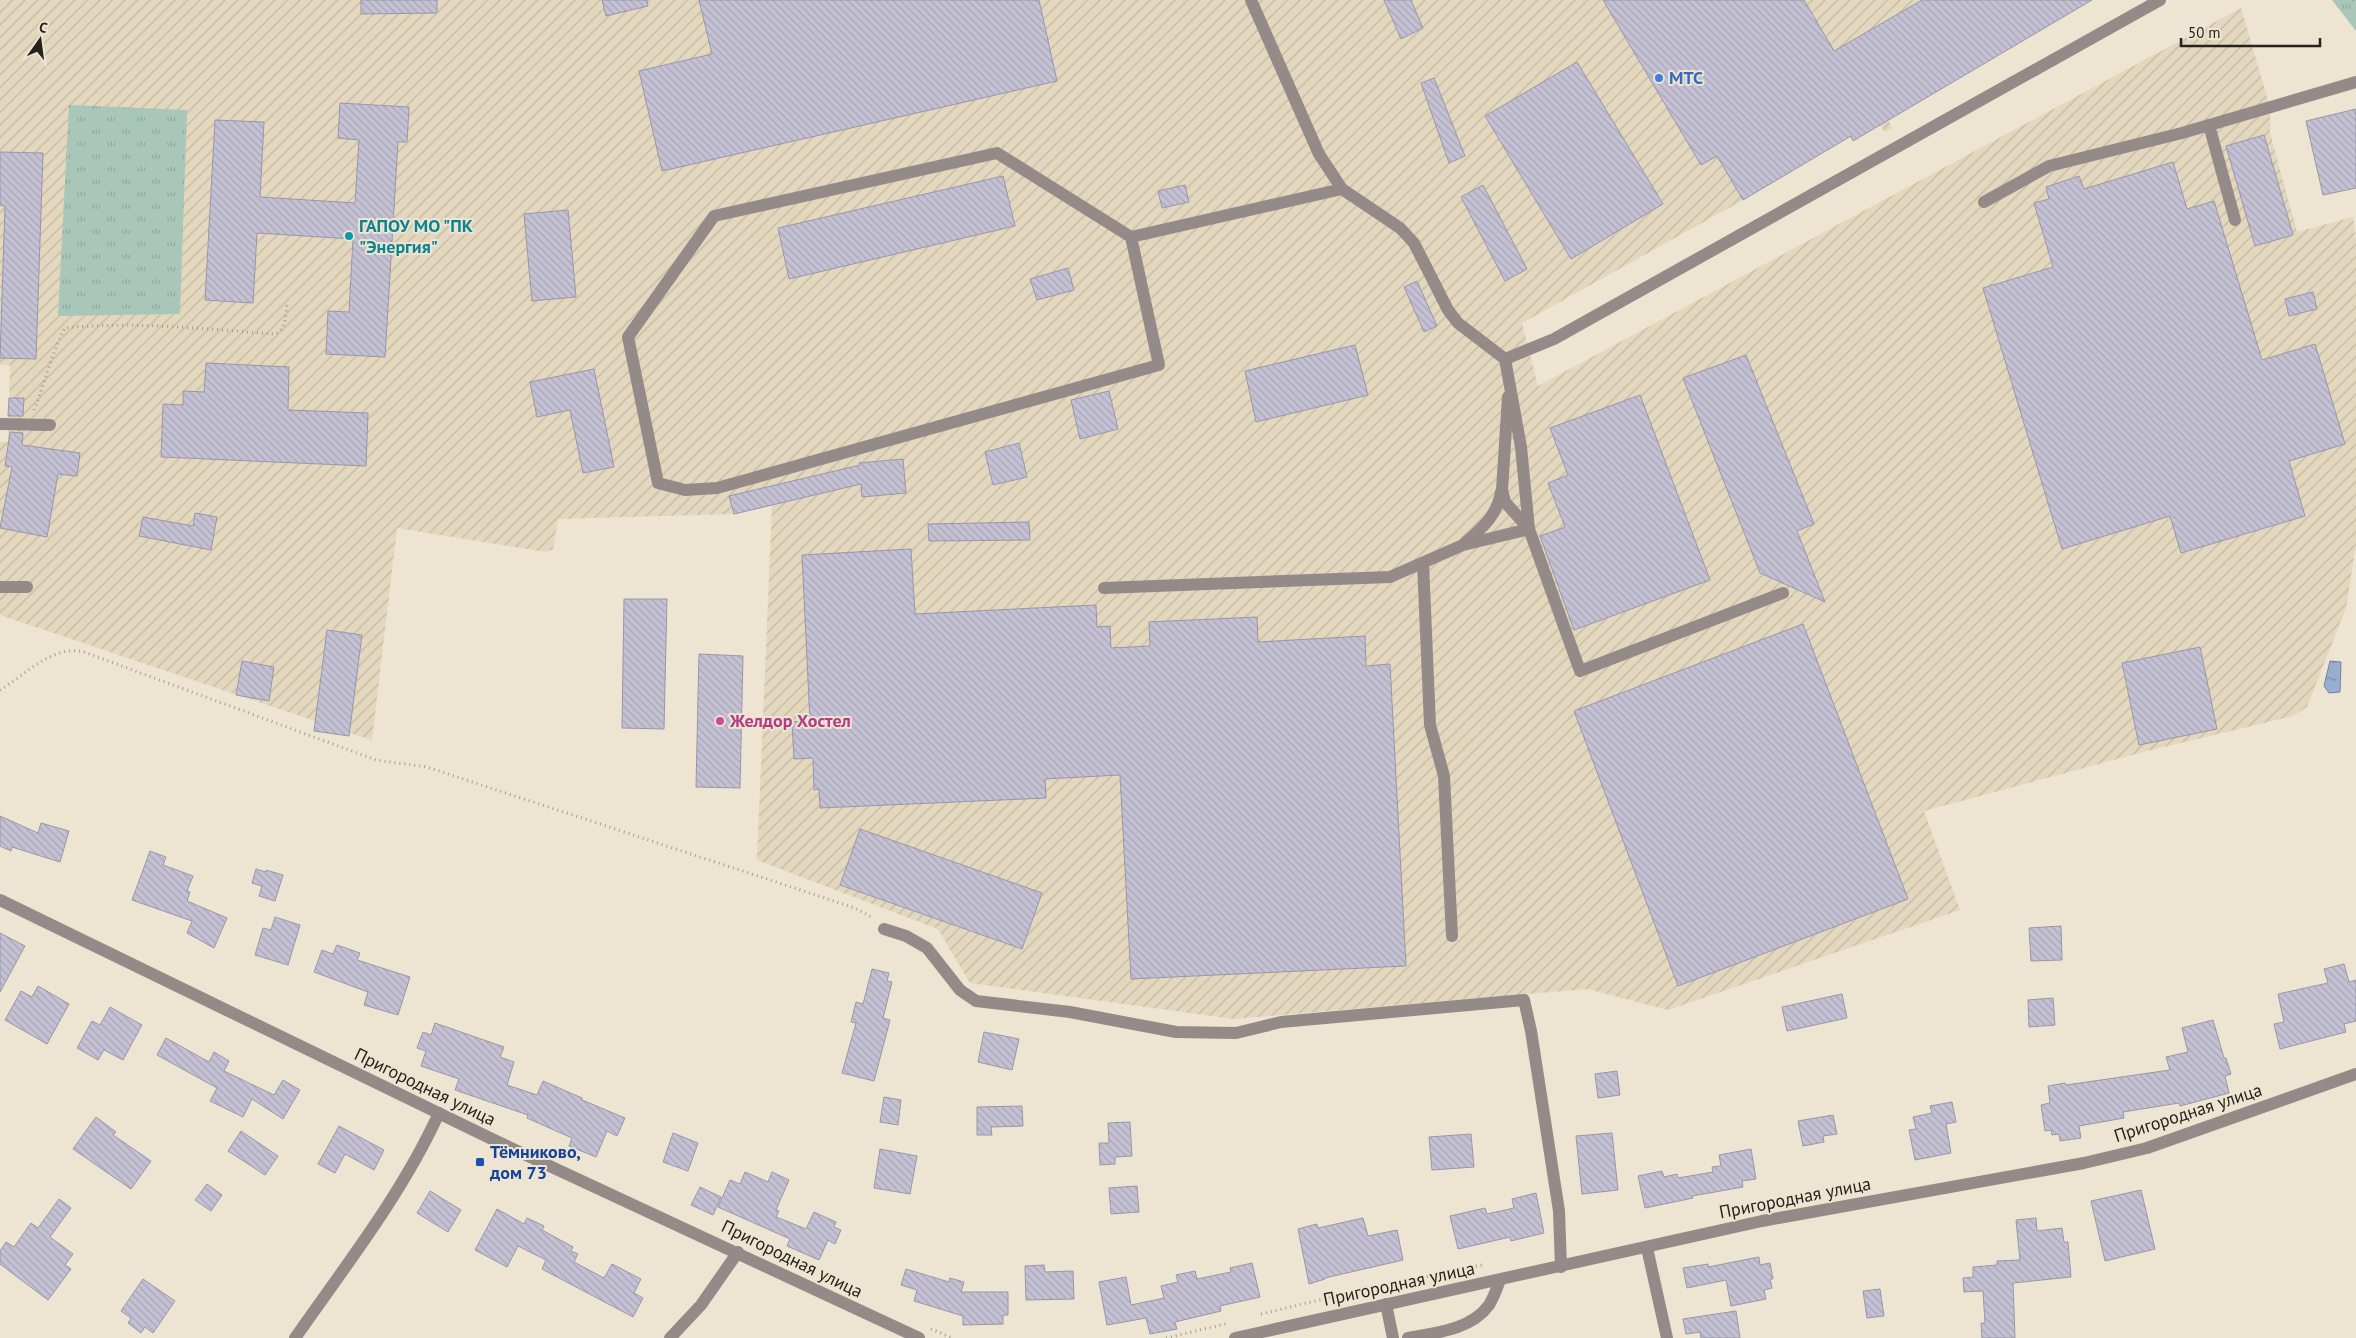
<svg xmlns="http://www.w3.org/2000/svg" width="2356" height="1338" viewBox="0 0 2356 1338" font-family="'PT Sans',sans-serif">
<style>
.industrial{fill:url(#industrial-furrows)}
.grass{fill:url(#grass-tufts)}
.water{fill:url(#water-ripples);stroke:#75849b}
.building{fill:url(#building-back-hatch);stroke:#9996a9}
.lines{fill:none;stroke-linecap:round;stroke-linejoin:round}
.path{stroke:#a49e8e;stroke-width:3;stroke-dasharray:1 4;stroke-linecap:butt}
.minor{stroke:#948a88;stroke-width:12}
.shop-dot{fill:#3f7fe0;stroke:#ede5d1;stroke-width:2}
.culture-dot{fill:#0f9aa8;stroke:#ede5d1;stroke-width:2}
.hotel-dot{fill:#d1479c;stroke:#ede5d1;stroke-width:2}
.transit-dot{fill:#1a4fb4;stroke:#ede5d1;stroke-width:2}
.labels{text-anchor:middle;stroke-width:4;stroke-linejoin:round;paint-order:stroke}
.shop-label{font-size:18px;font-weight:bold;fill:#366cbe;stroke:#ede5d1;text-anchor:start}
.culture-label{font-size:18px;font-weight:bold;fill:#0d838f;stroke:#ede5d1;text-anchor:start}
.hotel-label{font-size:18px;font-weight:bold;fill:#b23c85;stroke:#ede5d1;text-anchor:start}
.street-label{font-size:18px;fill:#26231c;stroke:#ede5d1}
.transit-label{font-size:18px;font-weight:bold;fill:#164399;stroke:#ede5d1;text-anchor:start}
</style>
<defs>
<pattern id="industrial-furrows" width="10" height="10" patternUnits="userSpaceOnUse" patternTransform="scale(1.25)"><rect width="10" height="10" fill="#e3d7be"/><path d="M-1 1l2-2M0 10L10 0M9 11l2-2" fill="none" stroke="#c3b8a3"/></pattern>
<pattern id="grass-tufts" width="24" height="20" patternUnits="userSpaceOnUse" patternTransform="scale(1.25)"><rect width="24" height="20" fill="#a8c7b8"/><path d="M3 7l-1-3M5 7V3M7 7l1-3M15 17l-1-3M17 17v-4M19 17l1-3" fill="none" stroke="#90ab9e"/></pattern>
<pattern id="water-ripples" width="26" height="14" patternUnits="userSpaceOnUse" patternTransform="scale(1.25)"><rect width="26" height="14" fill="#97aed1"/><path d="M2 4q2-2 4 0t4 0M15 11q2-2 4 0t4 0" fill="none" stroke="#7b8da9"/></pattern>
<pattern id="building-back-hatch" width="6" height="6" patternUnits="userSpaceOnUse" patternTransform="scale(1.25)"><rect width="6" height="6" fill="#c4c1d4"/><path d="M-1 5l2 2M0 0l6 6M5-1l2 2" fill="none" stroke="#a8a6b5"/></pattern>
</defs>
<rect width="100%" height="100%" fill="#ede5d1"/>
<path class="industrial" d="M0,0H2092L1888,120L1892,128L1885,132L1880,125L1853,141L1850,137L1743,200L1522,323L1538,386L2241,8L2270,107V133L2297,232L2353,217L2356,239V544L2346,608L2307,707L2293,716L2147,751L1924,811L1960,910L1668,1010L1587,989L1234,1019L970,983L938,929L757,860L772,505L734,514L558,519L553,549L546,552L397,528L372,740L350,733L349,736L314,731L315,721L0,615V442H8L10,365H0Z"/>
<g class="grass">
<path d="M2332,0H2356V31Z"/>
<path d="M69,105L187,110L180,314L58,316Z"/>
</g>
<path class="water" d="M2330,661L2341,662L2340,692L2329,693L2324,686Z"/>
<g class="building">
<path d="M361,0H437V13L361,14Z"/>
<path d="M602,0H647L648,6L606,16Z"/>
<path d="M699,0H1039L1057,81L662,171L639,71L712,54Z"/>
<path d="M1384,0H1411L1423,28L1401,39Z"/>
<path d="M1603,0H1804L1834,51L1922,0H2092L1853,141L1851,136L1743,200L1717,156L1701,165Z"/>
<path d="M1577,62L1663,204L1571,259L1485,116Z"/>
<path d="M1434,78L1465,156L1449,163L1421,83Z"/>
<path d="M340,103L409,107L407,142H398L385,357L326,354L328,311L349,312L353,239L257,233L253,303L205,300L215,120L264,122L260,197L355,203L359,140L338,138Z"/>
<path d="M2356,109V188L2323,195L2306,121Z"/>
<path d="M2264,135L2293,235L2255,246L2226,146Z"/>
<path d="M0,152L43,153L36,359L0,358L5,206L0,205Z"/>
<path d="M2173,162L2187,209L2214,201L2262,360L2315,344L2345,444L2289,461L2305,516L2181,553L2170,516L2062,549L1983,288L2053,267L2034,203L2049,199L2046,187L2079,176L2084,189Z"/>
<path d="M1003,176L1015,226L789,279L778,228Z"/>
<path d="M1185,185L1189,202L1162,208L1158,191Z"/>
<path d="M1483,185L1527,269L1505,281L1461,197Z"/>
<path d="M568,210L576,297L532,301L524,214Z"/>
<path d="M1068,268L1074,290L1037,300L1030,279Z"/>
<path d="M1417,281L1437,326L1424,332L1404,287Z"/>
<path d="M2313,292L2317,309L2289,316L2285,299Z"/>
<path d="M1355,345L1368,395L1256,422L1245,371Z"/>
<path d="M1746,355L1814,524L1797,531L1825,602L1760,573L1683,378Z"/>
<path d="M206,363L289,367L288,410L368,413L366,466L161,457L163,404L183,405V391L204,392Z"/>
<path d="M594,369L614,467L583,473L570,410L537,417L530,382Z"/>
<path d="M1109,391L1118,429L1080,439L1071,400Z"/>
<path d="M1640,395L1710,580L1574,630L1540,536L1565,527L1548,483L1568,475L1550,428Z"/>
<path d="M9,398H24L23,416H8Z"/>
<path d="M10,432L23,433L22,445L80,453L77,476L58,474L47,537L0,528L12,467L5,466Z"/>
<path d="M1019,443L1027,477L993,485L985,452Z"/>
<path d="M903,459L906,493L862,497L861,484L734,514L729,496L860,465L859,463Z"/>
<path d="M195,513L217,517L211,550L139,536L143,517L193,526Z"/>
<path d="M1029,522L1030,540L929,541L928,524Z"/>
<path d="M911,549L915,614L1096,605L1097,627L1110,626L1111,648L1150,646L1149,622L1257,617L1258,642L1365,636L1366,666L1390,664L1406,966L1131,979L1120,775L1045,779L1046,798L820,808L819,789L814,790L813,758L794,759L792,722L810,721L802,555Z"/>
<path d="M624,599H667L664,729L622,728Z"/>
<path d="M1803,624L1908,899L1678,986L1574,711Z"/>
<path d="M327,630L362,635L349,736L314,731Z"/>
<path d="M2200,647L2217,729L2139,745L2122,663Z"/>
<path d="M699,654L743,656L740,788L696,787Z"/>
<path d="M242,661L274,667L269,701L236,695Z"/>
<path d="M0,816L38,833L41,823L69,831L60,862L12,847L11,851L0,846Z"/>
<path d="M860,829L1042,893L1022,949L840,885Z"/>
<path d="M150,851L166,857L163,865L193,876L187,891L190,892L187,901L227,918L214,948L187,933L192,921L132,900Z"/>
<path d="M256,869L266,872V870L283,875L275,901L259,896L262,886L252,883Z"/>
<path d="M275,917L300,925L288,965L255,955L263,928L271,930Z"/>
<path d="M2061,926L2062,960L2031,961L2029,928Z"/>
<path d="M0,933L25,946L0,992Z"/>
<path d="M337,945L360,953L357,960L410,977L398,1015L364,1005L368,992L314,972L322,950L333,954Z"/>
<path d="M2344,964L2349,982L2356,980V1021L2344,1024L2346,1032L2280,1049L2274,1024L2284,1022L2278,994L2328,983L2324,969Z"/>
<path d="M872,969L889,973L887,981L892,982L883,1018L890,1020L874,1081L842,1073L856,1023L851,1022L856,1002L863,1004Z"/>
<path d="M38,986L69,1004L47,1044L5,1020L21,991L32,997Z"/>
<path d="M1842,994L1847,1018L1787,1031L1782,1007Z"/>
<path d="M2053,998L2055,1025L2029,1027L2028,1000Z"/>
<path d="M110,1007L142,1025L123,1060L104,1050L98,1060L77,1048L92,1021L100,1025Z"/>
<path d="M2213,1020L2224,1058H2226L2231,1074L2225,1076L2229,1093L2180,1106L2179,1103L2123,1112L2124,1118L2079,1126L2081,1138L2060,1141L2059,1134L2052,1135L2051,1130L2045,1131L2041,1105L2050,1103L2048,1086L2065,1083L2066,1085L2170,1070L2166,1057L2188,1052L2182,1028Z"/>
<path d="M435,1023L504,1047L500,1057L514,1062L507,1085L537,1095L543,1081L582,1098V1100L625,1118L617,1136L607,1131L596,1157L569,1146L572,1138L527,1118L528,1115L455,1090L459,1079L421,1066L426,1051L417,1048L423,1032L431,1035Z"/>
<path d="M984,1032L1019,1039L1012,1070L978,1062Z"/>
<path d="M166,1038L209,1062L214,1052L229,1061L224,1071L274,1095L283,1080L300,1090L283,1119L252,1099L243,1117L210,1101L217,1088L157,1055Z"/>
<path d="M1617,1071L1620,1095L1598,1098L1595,1074Z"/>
<path d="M884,1097L901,1100L898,1125L880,1122Z"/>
<path d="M1952,1102L1956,1122L1946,1124L1951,1153L1915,1160L1909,1130L1916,1129L1913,1117L1932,1113L1930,1106Z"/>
<path d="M1022,1106L1023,1126L991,1127L992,1135H977V1107Z"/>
<path d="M1833,1115L1837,1134L1823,1136L1824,1142L1803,1146L1798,1121Z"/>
<path d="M96,1117L116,1132L113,1135L151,1161L131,1189L73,1149Z"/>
<path d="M1130,1122L1132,1156L1115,1157V1164L1100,1165L1099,1143H1109L1108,1123Z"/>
<path d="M339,1126L384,1150L374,1170L345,1154L335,1173L318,1164Z"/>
<path d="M241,1131L278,1156L265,1175L228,1151Z"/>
<path d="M673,1133L698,1143L688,1171L663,1162Z"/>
<path d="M1612,1133L1618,1190L1582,1194L1576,1136Z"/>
<path d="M1471,1134L1474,1167L1432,1170L1429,1137Z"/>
<path d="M880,1149L917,1156L910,1194L874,1188Z"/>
<path d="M1751,1149L1756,1179L1742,1181L1743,1187L1692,1196L1693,1198L1645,1208L1638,1176L1662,1171L1664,1177L1677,1174L1678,1178L1713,1172L1712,1167L1721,1166L1719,1155Z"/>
<path d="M745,1172L768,1182L772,1172L789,1180L776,1210L779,1211L776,1217L806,1229L814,1212L836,1222L834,1227L841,1230L835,1244L828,1240L819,1260L787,1246L790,1239L718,1207L730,1180L740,1184Z"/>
<path d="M207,1184L222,1195L211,1211L195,1200Z"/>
<path d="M1137,1186L1139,1212L1111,1214L1109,1188Z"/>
<path d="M700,1187L721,1197L713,1215L691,1205Z"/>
<path d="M2141,1190L2155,1249L2105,1261L2091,1201Z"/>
<path d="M430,1191L461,1210L448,1232L417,1213Z"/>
<path d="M1536,1193L1544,1233L1511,1241L1510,1237L1458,1249L1450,1216L1485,1208L1487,1214L1514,1208L1512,1199Z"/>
<path d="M59,1199L71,1208L50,1237L73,1254L65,1265L71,1269L48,1300L0,1264V1251L6,1242L14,1247L31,1223L38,1228Z"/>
<path d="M497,1209L524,1224L527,1218L544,1226L542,1230L573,1247L571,1251L578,1254L574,1262L604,1278L612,1264L641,1279L634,1293L643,1298L633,1317L542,1269L546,1260L518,1246L507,1267L475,1250Z"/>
<path d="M1363,1218L1368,1236L1397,1230L1403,1260L1325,1278V1279L1309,1284L1298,1229L1317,1224L1318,1228Z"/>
<path d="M2036,1218L2037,1231L2062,1228L2064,1242H2068L2071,1277L2013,1283L2015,1338H1982L1981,1323H1985L1983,1291L1964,1292L1963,1278L1973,1277V1267L1997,1265V1261L2020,1260L2016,1220Z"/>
<path d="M1759,1257L1760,1265L1770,1263L1773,1279H1770L1772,1288L1764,1290L1766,1299L1731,1306L1726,1280L1687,1288L1683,1268L1708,1264V1267Z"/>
<path d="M1252,1263L1260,1297L1220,1306L1221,1311L1175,1322L1177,1329L1150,1334L1146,1318L1107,1325L1099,1282L1126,1277L1131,1305L1164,1298L1161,1286L1178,1282L1176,1275L1195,1271L1197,1279L1231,1272L1230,1268Z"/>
<path d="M1044,1265L1045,1272L1073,1271L1074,1299L1026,1300L1025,1266Z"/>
<path d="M906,1269L949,1282L950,1278L964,1282L961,1292H1008V1315H1003V1324L963,1325V1316L914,1301L917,1290L901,1285Z"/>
<path d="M143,1279L175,1301L153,1333L145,1327L141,1333L128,1323L131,1318L121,1311Z"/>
<path d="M1880,1289L1884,1316L1867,1318L1863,1291Z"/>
<path d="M1736,1311L1740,1338H1701L1700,1332L1686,1334L1683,1319Z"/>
</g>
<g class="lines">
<g class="path">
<path d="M2353,0L2356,4"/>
<path d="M34,410C45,383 51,354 65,328C134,321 205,329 275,334C287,329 285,317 287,305"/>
<path d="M0,690C24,676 53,644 84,652L376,760L427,767L855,908L873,918"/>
<path d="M1261,1314L1361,1290L1482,1265"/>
<path d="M931,1329L952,1338"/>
<path d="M1166,1338L1229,1323"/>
</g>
<g class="minor">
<path d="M1251,0L1319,154L1342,189L1400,228L1414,243L1448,310L1458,323L1505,359L1521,447L1529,529L1580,671L1783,593"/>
<path d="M2209,125L2235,220"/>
<path d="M1984,202L2049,166L2182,133L2356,82"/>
<path d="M1131,237L1159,365L717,488L685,490L658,483L628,337L714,216L997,153L1131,237L1342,189"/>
<path d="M1505,359L1554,339L2160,0"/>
<path d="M1508,397L1502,490L1505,502L1529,529"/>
<path d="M0,424L50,425"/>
<path d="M1465,543C1482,528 1497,516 1501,492"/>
<path d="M1423,563L1430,725L1444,776L1452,936"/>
<path d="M0,587H27"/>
<path d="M1104,588L1390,577L1463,545L1529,529"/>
<path d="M0,900L494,1140L919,1338"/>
<path d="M884,929L906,936L927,948L960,990L976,1001L1070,1012L1176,1032L1236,1033L1281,1022L1524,1000L1531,1031L1559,1211L1561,1267"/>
<path d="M1647,1248L1667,1338"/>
<path d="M1386,1304L1393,1338"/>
<path d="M295,1338C346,1265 402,1194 439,1113"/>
<path d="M670,1338L701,1305L738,1252"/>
<path d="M1235,1338L1762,1221L2084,1163L2147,1148L2356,1074"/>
<path d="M1408,1338C1435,1333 1471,1330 1489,1305C1494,1297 1497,1288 1500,1280"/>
</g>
</g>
<circle class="shop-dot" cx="1659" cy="78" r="5"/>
<circle class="culture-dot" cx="349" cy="236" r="5"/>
<circle class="hotel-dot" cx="720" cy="721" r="5"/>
<rect class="transit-dot" x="475" y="1157" width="10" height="10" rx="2.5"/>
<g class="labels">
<g class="shop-label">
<text x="1669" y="84">МТС</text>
</g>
<g class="culture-label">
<text x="359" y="232">ГАПОУ МО "ПК<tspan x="359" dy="21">"Энергия"</tspan></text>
</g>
<g class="hotel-label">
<text x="730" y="727">Желдор Хостел</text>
</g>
<g class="street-label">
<text transform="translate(425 1087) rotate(26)" y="6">Пригородная улица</text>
<text transform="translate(2188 1113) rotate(-18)" y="6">Пригородная улица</text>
<text transform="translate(1795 1198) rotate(-11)" y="6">Пригородная улица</text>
<text transform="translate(792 1259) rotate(26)" y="6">Пригородная улица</text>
<text transform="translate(1399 1284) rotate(-12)" y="6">Пригородная улица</text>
</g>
<g class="transit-label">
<text x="490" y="1158">Тёмниково,<tspan x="490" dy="21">дом 73</tspan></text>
</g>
</g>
<g transform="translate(40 40) rotate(14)" stroke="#ede5d1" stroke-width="4" paint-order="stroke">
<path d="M0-4L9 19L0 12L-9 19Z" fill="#26231c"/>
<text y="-8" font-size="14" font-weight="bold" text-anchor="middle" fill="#26231c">С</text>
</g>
<path d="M2181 38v8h139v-8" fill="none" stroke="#26231c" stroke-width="2.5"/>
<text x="2188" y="38" font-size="15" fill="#26231c" stroke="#ede5d1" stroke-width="4" paint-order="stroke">50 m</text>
</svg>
